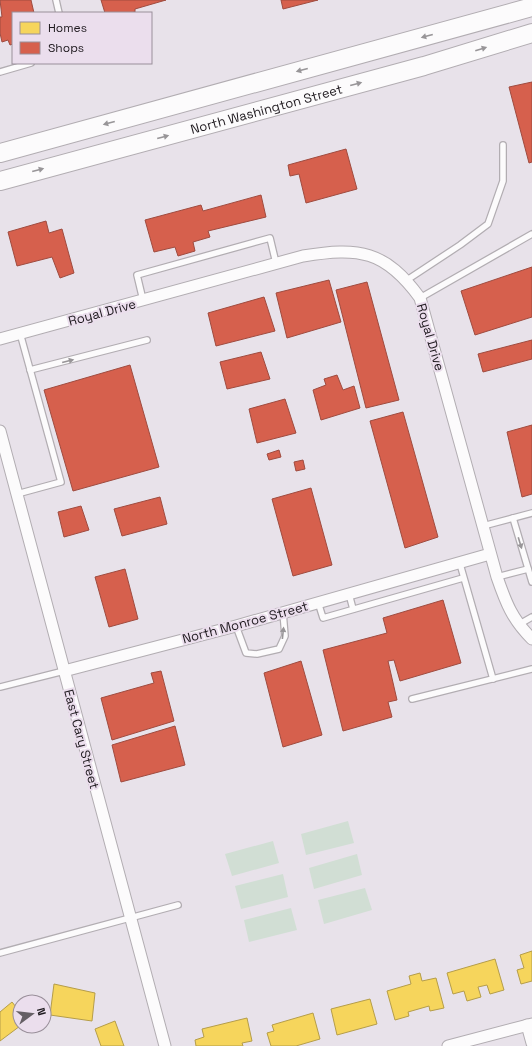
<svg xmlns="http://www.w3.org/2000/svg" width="532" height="1046" viewBox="0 0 532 1046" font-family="'Space Grotesk',sans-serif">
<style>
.green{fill:#d1ded4}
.homes{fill:#f6d55c;stroke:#b59d49}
.shops{fill:#d6604d;stroke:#9f4b3f}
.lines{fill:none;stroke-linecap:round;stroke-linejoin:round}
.service-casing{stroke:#b2adb2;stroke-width:8}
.minor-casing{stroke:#b2adb2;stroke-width:13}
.primary-casing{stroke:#b2adb2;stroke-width:20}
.service{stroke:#fcfbfc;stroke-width:5.5}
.minor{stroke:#fcfbfc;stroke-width:11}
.primary{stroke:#fcfbfc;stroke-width:18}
.oneway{fill:#989598}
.labels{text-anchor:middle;stroke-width:4;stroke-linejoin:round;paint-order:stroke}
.street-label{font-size:13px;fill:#1e191e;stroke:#ebdeed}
</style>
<rect width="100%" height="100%" fill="#e8e2ea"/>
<g class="green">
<path d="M348,821L354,843L306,855L301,834Z"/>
<path d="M273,841L279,863L232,876L225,854Z"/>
<path d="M357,854L362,875L314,889L309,868Z"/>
<path d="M283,874L288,897L241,909L235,886Z"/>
<path d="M365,888L372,910L324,924L318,900Z"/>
<path d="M291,908L297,930L249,942L244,920Z"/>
</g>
<g class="homes">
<path d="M532,951V981L521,984L517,970L524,968L520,955Z"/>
<path d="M495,959L504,990L490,994L487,985L478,987L481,997L467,1001L464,991L453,994L447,973Z"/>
<path d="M420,973L422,981L436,978L444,1008L430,1011L429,1006L408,1012L409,1016L395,1020L387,991L411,984L409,976Z"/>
<path d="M54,984L95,993L92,1021L50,1015Z"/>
<path d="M370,999L377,1024L337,1035L331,1009Z"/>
<path d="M12,1002L20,1012V1026L0,1041V1012Z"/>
<path d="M313,1013L320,1039L296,1046H271L267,1033L274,1031L272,1025Z"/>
<path d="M247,1018L252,1041L242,1043L243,1046H196L195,1040L204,1037L202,1029Z"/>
<path d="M115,1021L124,1046H101L95,1029Z"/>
</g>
<g class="shops">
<path d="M0,0H31L34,13H13V44L10,45L8,40L2,42L0,33V17H2Z"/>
<path d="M101,0H166L135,9V12L130,13H105Z"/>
<path d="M281,0H318L283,9Z"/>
<path d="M532,82V162L529,163L509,87Z"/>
<path d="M346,149L357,189L306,203L299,174L290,176L288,165Z"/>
<path d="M261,195L266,217L208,231L210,237L193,242L195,251L178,256L175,247L154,252L145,220L201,205L203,211Z"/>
<path d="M46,221L49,233L62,229L74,273L60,278L52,257L17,266L8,232Z"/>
<path d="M532,267V317L475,335L461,291Z"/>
<path d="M329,280L341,322L287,338L276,293Z"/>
<path d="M367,282L399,400L366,408L336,290Z"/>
<path d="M264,297L275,331L216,346L208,313Z"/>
<path d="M532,340V359L483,372L478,354Z"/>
<path d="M261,352L270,379L227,389L220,362Z"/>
<path d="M130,365L159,467L73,491L44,390Z"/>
<path d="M337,375L343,390L354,386L360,408L321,420L313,390L326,385L324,379Z"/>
<path d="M285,399L296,433L257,443L249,409Z"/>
<path d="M403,412L438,537L405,548L370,421Z"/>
<path d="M532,425V494L522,497L507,432Z"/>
<path d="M279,450L281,457L269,460L267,454Z"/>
<path d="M303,460L305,469L296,471L294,462Z"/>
<path d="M311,488L332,565L293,576L272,499Z"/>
<path d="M160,497L167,524L122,536L114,509Z"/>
<path d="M81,506L89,530L64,537L58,512Z"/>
<path d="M125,569L138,619L109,627L95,577Z"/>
<path d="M443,600L461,663L400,681L394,660L388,661L397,700L388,702L392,717L343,731L323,650L387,633L383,618Z"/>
<path d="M301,661L322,735L283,747L264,673Z"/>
<path d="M161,671L174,721L112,740L101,698L154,683L151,673Z"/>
<path d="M175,726L185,765L121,782L112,745Z"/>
</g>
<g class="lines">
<defs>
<g id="service">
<path d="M56,0L59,13"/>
<path d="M0,72L31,63"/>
<path d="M407,280L460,245L488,224L503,181V145"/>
<path d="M420,298L532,234"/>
<path d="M143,300L137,275L270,238L276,263"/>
<path d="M30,370L147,340"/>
<path d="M17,494L61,482L20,333"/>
<path d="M513,518L532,582"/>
<path d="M483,526L532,513"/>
<path d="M460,564L493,679"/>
<path d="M497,577L528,569"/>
<path d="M349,594L353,609"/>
<path d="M318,602L323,618L463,578"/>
<path d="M518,625L532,617"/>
<path d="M236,626L246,653L257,654L279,649L285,636L283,612"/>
<path d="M0,687L64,671"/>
<path d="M412,699L532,669"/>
<path d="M0,953L178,905"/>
</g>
<g id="minor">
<path d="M0,339L303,256C359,247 385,250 420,298L497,577C506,603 512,619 532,639"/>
<path d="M0,431L165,1046"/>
<path d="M64,671L236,626L490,554"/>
<path d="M527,1025L532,1043"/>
<path d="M448,1046L532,1024"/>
</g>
<g id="primary">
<path d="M0,153L532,7"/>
<path id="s1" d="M0,181L424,66L532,33"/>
</g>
</defs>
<use href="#service" class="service-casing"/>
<use href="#minor" class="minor-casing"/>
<use href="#primary" class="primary-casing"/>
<use href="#service" class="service"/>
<use href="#minor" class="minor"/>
<use href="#primary" class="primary"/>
</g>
<defs><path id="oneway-solid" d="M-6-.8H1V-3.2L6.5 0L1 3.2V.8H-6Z"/></defs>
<g class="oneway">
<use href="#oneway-solid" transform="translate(427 36) rotate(165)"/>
<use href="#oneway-solid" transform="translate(481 49) rotate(-17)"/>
<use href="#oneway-solid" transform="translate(302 70) rotate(165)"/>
<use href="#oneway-solid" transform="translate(356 84) rotate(-15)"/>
<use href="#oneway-solid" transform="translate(109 123) rotate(165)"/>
<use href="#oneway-solid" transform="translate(163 137) rotate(-15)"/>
<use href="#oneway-solid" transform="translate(38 170) rotate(-15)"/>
<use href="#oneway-solid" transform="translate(68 361) rotate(-14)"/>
<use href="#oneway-solid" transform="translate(520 543) rotate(73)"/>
<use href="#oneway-solid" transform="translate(283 633) rotate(-84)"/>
</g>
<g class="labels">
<g class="street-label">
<text dy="5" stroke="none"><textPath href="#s1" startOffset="276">North Washington Street</textPath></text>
<text transform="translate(102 312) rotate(-15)" y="5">Royal Drive</text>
<text transform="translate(431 337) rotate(74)" y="5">Royal Drive</text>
<text transform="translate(245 622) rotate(-15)" y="5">North Monroe Street</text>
<text transform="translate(82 739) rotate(75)" y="5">East Cary Street</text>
</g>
</g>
<rect x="12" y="12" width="140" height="52" fill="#ebdeed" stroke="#998f9a"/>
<rect x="20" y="22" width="20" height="12" fill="#f6d55c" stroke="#998f9a"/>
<text x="48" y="32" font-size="12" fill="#1e191e">Homes</text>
<rect x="20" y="42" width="20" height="12" fill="#d6604d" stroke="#998f9a"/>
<text x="48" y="52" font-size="12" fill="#1e191e">Shops</text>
<g transform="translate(32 1014) rotate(75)"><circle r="19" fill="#ebdeed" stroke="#998f9a"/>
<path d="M0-3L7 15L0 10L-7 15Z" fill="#655f65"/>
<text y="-6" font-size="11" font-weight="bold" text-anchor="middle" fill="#1e191e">N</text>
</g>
</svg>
